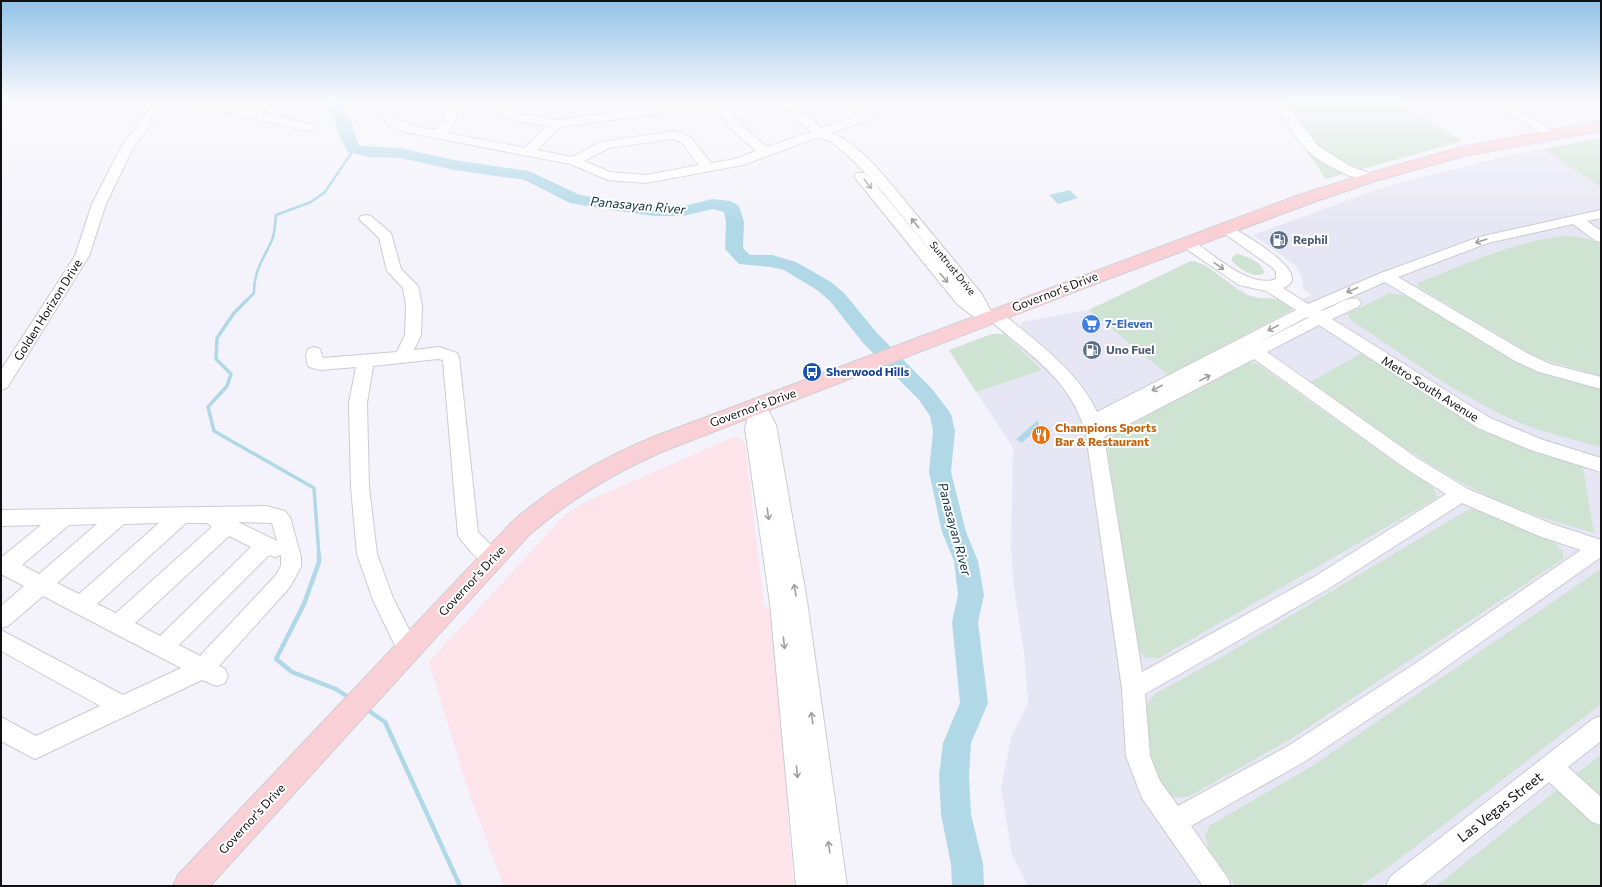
<svg xmlns="http://www.w3.org/2000/svg" width="1602" height="887" viewBox="0 0 1602 887" font-family="Commissioner,sans-serif">
<style>
.built{fill:#e7e6f4}
.industrial{fill:#fde3ea}
.green{fill:#cfe3d3}
.water{fill:#b0d8e7}
.lines{fill:none;stroke-linecap:round;stroke-linejoin:round}
.stream-far2{stroke:#b0d8e7;stroke-width:2.5}
.stream-far1{stroke:#b0d8e7;stroke-width:3.5}
.stream{stroke:#b0d8e7;stroke-width:4.5}
.river{fill:#b0d8e7;fill-rule:evenodd}
.minor-casing{stroke:#cbcbd2;stroke-width:2}
.major-casing{stroke:#cfcfd0;stroke-width:2}
.minor{fill:#fff;fill-rule:evenodd}
.major{fill:#f9d0d6;fill-rule:evenodd}
.oneway{stroke:#9f9fa0}
.labels{text-anchor:middle;stroke-width:4;stroke-linejoin:round;paint-order:stroke}
.far-street-label{font-size:10px;fill:#101012;stroke:#fff}
.service-label{font-size:12px;font-weight:bold;fill:#4e5e75;stroke:#fff;text-anchor:start}
.street-label{font-size:12px;fill:#101012;stroke:#fff}
.shop-label{font-size:12px;font-weight:bold;fill:#366cbe;stroke:#fff;text-anchor:start}
.transit-label{font-size:12px;font-weight:bold;fill:#164399;stroke:#fff;text-anchor:start}
.food-label{font-size:12px;font-weight:bold;fill:#c56008;stroke:#fff;text-anchor:start}
.water-label{font-size:13px;font-style:italic;fill:#0f343f;stroke:#fff}
.near-street-label{font-size:14px;fill:#101012;stroke:#fff}
</style>
<rect width="100%" height="100%" fill="#f4f3fb"/>
<path class="built" d="M1601,138V886H1028L1012,855L1001,788L1011,738L1028,703L1025,661L1014,587L1011,547L1013,448L949,350L992,334H1004L1021,326L1022,322L1089,310L1191,261L1202,264L1249,295L1260,298L1278,299L1290,305L1311,295L1303,289V281L1299,271L1296,266L1253,235L1376,190L1414,179L1511,155Z"/>
<path class="industrial" d="M734,437L741,439L745,444L764,605L772,612L795,804L787,809L794,886H504L469,793L429,662L566,514L583,503Z"/>
<g class="green">
<path d="M1271,101H1399L1463,141L1326,179Z"/>
<path d="M1601,138V187L1544,149Z"/>
<path d="M1565,236C1578,237 1590,237 1601,245V376L1538,358L1418,287V283C1467,263 1513,242 1565,236Z"/>
<path d="M1237,254C1246,255 1264,264 1264,273C1254,280 1239,268 1232,261V257Z"/>
<path d="M1191,261C1213,264 1228,287 1249,296C1261,301 1285,294 1291,309L1290,311L1168,375L1089,310Z"/>
<path d="M1390,293L1407,296L1532,369L1549,376L1601,389V447C1571,439 1540,432 1511,419C1454,393 1403,354 1351,320L1347,314Z"/>
<path d="M992,334H1004L1042,370L976,392L949,350Z"/>
<path d="M1362,353L1479,427L1525,448L1583,467L1594,533C1551,521 1508,507 1468,486C1413,456 1362,418 1310,382Z"/>
<path d="M1249,362L1259,365L1400,466L1426,482L1435,490L1437,498L1159,658H1146L1137,649L1107,445L1109,438L1115,433Z"/>
<path d="M1469,509L1480,511L1555,543L1563,551V559L1289,740L1188,797C1184,797 1179,798 1176,797C1148,792 1149,727 1147,705L1155,694L1220,658Z"/>
<path d="M1601,569V704L1390,866L1360,886H1235L1209,850L1205,836L1209,826L1312,766Z"/>
<path d="M1601,755V804L1574,776Z"/>
<path d="M1558,789L1601,823V886H1436Z"/>
</g>
<g class="water">
<path d="M1069,190L1078,198L1058,204L1049,195Z"/>
<path d="M1038,420L1039,427L1022,443L1016,439Z"/>
</g>
<g class="lines">
<path class="stream-far2" d="M247,300L254,293C254,270 263,260 272,240C275,233 275,223 276,215L311,202L325,192L354,149"/>
<path class="stream-far1" d="M248,299L234,313L217,338L216,359L231,374L227,386L208,407L214,431L314,488L319,556"/>
<g class="stream">
<path d="M319,555V562L304,604L276,659L292,672L336,689L351,699"/>
<path d="M366,709L385,722L460,886"/>
</g>
<path class="river" d="M322,101H336L353,125V131L360,146L400,148L454,160L529,171L580,195L611,200L655,206H683L713,199L730,201L738,205L740,209L744,222L743,248L750,255H772L796,262L831,282L844,293L877,333L933,390L951,414L955,431L951,472L966,532L978,561L984,595L978,622L988,703L971,743L969,776L971,814L983,864L984,886H952L951,864L941,814L939,776L943,743L960,703L952,622L958,595L954,561L942,532L929,472L933,431L930,416L919,400L863,343L830,301L817,290L784,270L771,267L739,264L725,249L726,222L724,212L713,209L683,216H655L611,210L570,203L525,180L454,170L400,158L369,157L348,152L337,131V125Z"/>
<defs>
<g id="minor">
<path d="M156,101H168L133,148L106,204L89,256L7,388L1,390V370L75,256L92,204L121,147Z"/>
<path d="M186,101H209L249,110L261,101H275L261,113L312,124L314,127L308,131L192,105Z"/>
<path d="M378,101H390L395,118L413,126L435,130L444,119V112L439,101H451L456,112L457,119L447,133L525,148L546,126L516,121L505,117L494,101H506L513,111L519,114L557,120L696,101H722L738,122L767,147L811,132L778,101H791L821,128L862,114L849,101H863L871,107L874,113L871,119L831,133C862,143 897,192 919,218C940,243 960,268 981,293L991,311H1000C1034,341 1077,369 1097,412L1296,310L1266,291L1239,285L1182,246L1180,243L1182,240H1192C1213,254 1250,289 1276,279V272L1273,268L1218,229L1220,226H1230C1241,233 1318,275 1283,288L1308,304L1381,273L1479,237L1601,210V218L1587,221L1601,231V242L1596,241L1573,224L1488,243L1398,277L1527,353L1550,364L1601,377V389L1539,372L1515,361L1385,282L1319,311C1332,310 1344,296 1358,299L1361,303L1358,307L1332,319L1490,418L1543,440L1601,458V472L1531,450L1478,428L1319,325L1267,352L1417,458L1468,489L1552,524L1601,540V557L1426,681L1304,762L1191,826L1227,877L1231,886H1203L1142,798L1126,756L1122,689L1086,434C1072,381 1031,356 992,322L987,323L981,322L958,305L856,179L854,176L856,173H866L952,277L881,190L855,162L832,142L819,137L743,165L646,183L608,180L570,164L405,132L386,123ZM714,106L730,128L756,151L735,159L711,163L690,137L675,131L601,142L572,157L537,150L560,127ZM673,139L682,143L699,165L646,175L610,172L584,161L609,148ZM1307,317L1308,318L1256,344ZM1254,359L1405,468L1446,494L1314,577L1142,672L1104,437ZM1462,503L1539,536L1581,550L1410,667L1288,746L1178,806L1160,781L1150,756L1145,694L1328,589Z"/>
<path d="M1272,101H1284L1318,146L1350,166L1374,175L1376,178L1374,181C1360,184 1318,162 1308,151C1294,137 1283,117 1272,101Z"/>
<path d="M1489,101H1504L1559,135L1557,138H1549Z"/>
<path d="M366,215L371,216L391,233L401,269L418,286L422,306L421,335L414,350L439,347L457,353L459,357L478,532L499,553L502,559L499,565C496,566 493,567 490,567C481,564 462,543 458,535L443,360L438,359L373,366L367,403L369,487L377,554L393,598L419,649L416,656L408,659L400,656L373,600L357,554L351,487L349,403L356,367L320,370L309,367C306,361 305,355 308,349L314,347L320,349L323,358L397,352L405,335L406,306L403,288L387,271L379,238L359,219L361,216Z"/>
<path d="M758,400L764,402L776,425L807,601L847,886H796L770,603L745,428L752,402Z"/>
<path d="M266,506L285,511L290,517L301,557V567L290,587L219,666L225,669L228,676L225,683L217,686L202,680L35,759L1,741V717L36,736L100,706L1,651V630L123,695L181,668L43,596L8,626L1,628V606L24,586L1,574V556H3L41,525L1,526V510ZM238,522L272,523L277,541ZM159,523L79,594L57,583L124,524ZM186,523H207L212,527L116,613L97,604ZM97,524L39,574L22,565L69,525ZM229,536L251,547L160,636L135,623ZM269,555L275,557L281,555V566L276,575L200,656L179,645Z"/>
<path d="M1601,716V741L1568,767L1601,797V825L1592,822L1549,782L1420,886H1386L1390,877L1593,719Z"/>
</g>
<path id="major" d="M1601,121V131L1464,156L1375,181L1311,203L1092,285L669,449C616,471 571,498 528,536L210,886H173L178,875L512,522C554,485 601,459 653,437L1299,195L1363,175L1462,147Z"/>
</defs>
<use href="#minor" class="minor-casing"/>
<use href="#major" class="major-casing"/>
<use href="#minor" class="minor"/>
<use href="#major" class="major"/>
</g>
<defs><path id="oneway-shaft" d="M-6 0H5M1.5-3L5.5 0L1.5 3" fill="none" stroke-width="1.6" stroke-linecap="round" stroke-linejoin="round"/></defs>
<g class="oneway">
<use href="#oneway-shaft" transform="translate(868 184) rotate(51)"/>
<use href="#oneway-shaft" transform="translate(915 223) rotate(-129)"/>
<use href="#oneway-shaft" transform="translate(1481 241) rotate(162)"/>
<use href="#oneway-shaft" transform="translate(1219 266) rotate(35)"/>
<use href="#oneway-shaft" transform="translate(944 278) rotate(50)"/>
<use href="#oneway-shaft" transform="translate(1352 290) rotate(157)"/>
<use href="#oneway-shaft" transform="translate(1273 328) rotate(153)"/>
<use href="#oneway-shaft" transform="translate(1205 378) rotate(-27)"/>
<use href="#oneway-shaft" transform="translate(1157 388) rotate(153)"/>
<use href="#oneway-shaft" transform="translate(768 514) rotate(82)"/>
<use href="#oneway-shaft" transform="translate(795 590) rotate(-100)"/>
<use href="#oneway-shaft" transform="translate(784 643) rotate(84)"/>
<use href="#oneway-shaft" transform="translate(812 718) rotate(-98)"/>
<use href="#oneway-shaft" transform="translate(797 772) rotate(84)"/>
<use href="#oneway-shaft" transform="translate(829 847) rotate(-98)"/>
</g>
<linearGradient id="sky" x2="0" y2="1"><stop stop-color="#91c2e8"/><stop offset="0.45" stop-color="#fafafd"/><stop offset="1" stop-color="#fafafd" stop-opacity="0"/></linearGradient>
<rect width="1602" height="225" fill="url(#sky)"/>
<defs>
<symbol id="fuel-disc" viewBox="-11 -11 22 22"><circle r="9.5" fill="#5c6f8a" stroke="#fff"/><path d="M-5.5-6h7V0h2V4h1.3V-2.5L3-4.5l.8-.8L6-3V5H2.5V1h-1V6h-7ZM-4.2-4.7v3.2H.2V-4.7Z" fill="#fff"/></symbol>
<symbol id="supermarket-disc" viewBox="-11 -11 22 22"><circle r="9.5" fill="#3f7fe0" stroke="#fff"/><path d="M-6-5.5h2.5l.6 2H6L4.5 2H-2.5L-4.4-4H-6ZM-1.5 3.2a1.3 1.3 0 1 0 .1 0ZM3 3.2a1.3 1.3 0 1 0 .1 0Z" fill="#fff"/></symbol>
<symbol id="bus-disc" viewBox="-11 -11 22 22"><circle r="9.5" fill="#1a4fb4" stroke="#fff"/><path d="M-5-6H5V4H4V6H2V4H-2V6H-4V4H-5ZM-3.5-4V0h7V-4ZM-3.5 1.2v1.5H-2V1.2ZM2 1.2v1.5H3.5V1.2Z" fill="#fff"/></symbol>
<symbol id="restaurant-disc" viewBox="-11 -11 22 22"><circle r="9.5" fill="#e8710a" stroke="#fff"/><path d="M-5-6h1v4h1v-4h1v4h1v-4h1v5L-1.5 .5V6h-2V.5L-5-1ZM5-6V6H3V1.5H1.5Q1.5-4 5-6Z" fill="#fff"/></symbol>
</defs>
<g fill-rule="evenodd">
<use href="#fuel-disc" x="1268" y="229" width="22" height="22"/>
<use href="#supermarket-disc" x="1080" y="313" width="22" height="22"/>
<use href="#fuel-disc" x="1081" y="339" width="22" height="22"/>
<use href="#bus-disc" x="801" y="361" width="22" height="22"/>
<use href="#restaurant-disc" x="1030" y="424" width="22" height="22"/>
</g>
<g class="labels">
<g class="far-street-label">
<text transform="translate(953 268) rotate(51)" y="4">Suntrust Drive</text>
</g>
<g class="service-label">
<text x="1293" y="244">Rephil</text>
<text x="1106" y="354">Uno Fuel</text>
</g>
<g class="street-label">
<text transform="translate(1055 292) rotate(-21)" y="4">Governor's Drive</text>
<text transform="translate(48 310) rotate(-58)" y="4">Golden Horizon Drive</text>
<text transform="translate(1430 389) rotate(32)" y="4">Metro South Avenue</text>
<text transform="translate(753 408) rotate(-20)" y="4">Governor's Drive</text>
<text transform="translate(472 581) rotate(-47)" y="4">Governor's Drive</text>
<text transform="translate(252 819) rotate(-47)" y="4">Governor's Drive</text>
</g>
<g class="shop-label">
<text x="1105" y="328">7-Eleven</text>
</g>
<g class="transit-label">
<text x="826" y="376">Sherwood Hills</text>
</g>
<g class="food-label">
<text x="1055" y="432">Champions Sports<tspan x="1055" dy="14">Bar &amp; Restaurant</tspan></text>
</g>
<g class="water-label">
<text transform="translate(638 205) rotate(5)" y="5">Panasayan River</text>
<text transform="translate(955 529) rotate(75)" y="5">Panasayan River</text>
</g>
<g class="near-street-label">
<text transform="translate(1500 807) rotate(-38)" y="5">Las Vegas Street</text>
</g>
</g>
<rect width="1602" height="887" fill="none" stroke="#101012" stroke-width="4"/>
</svg>
